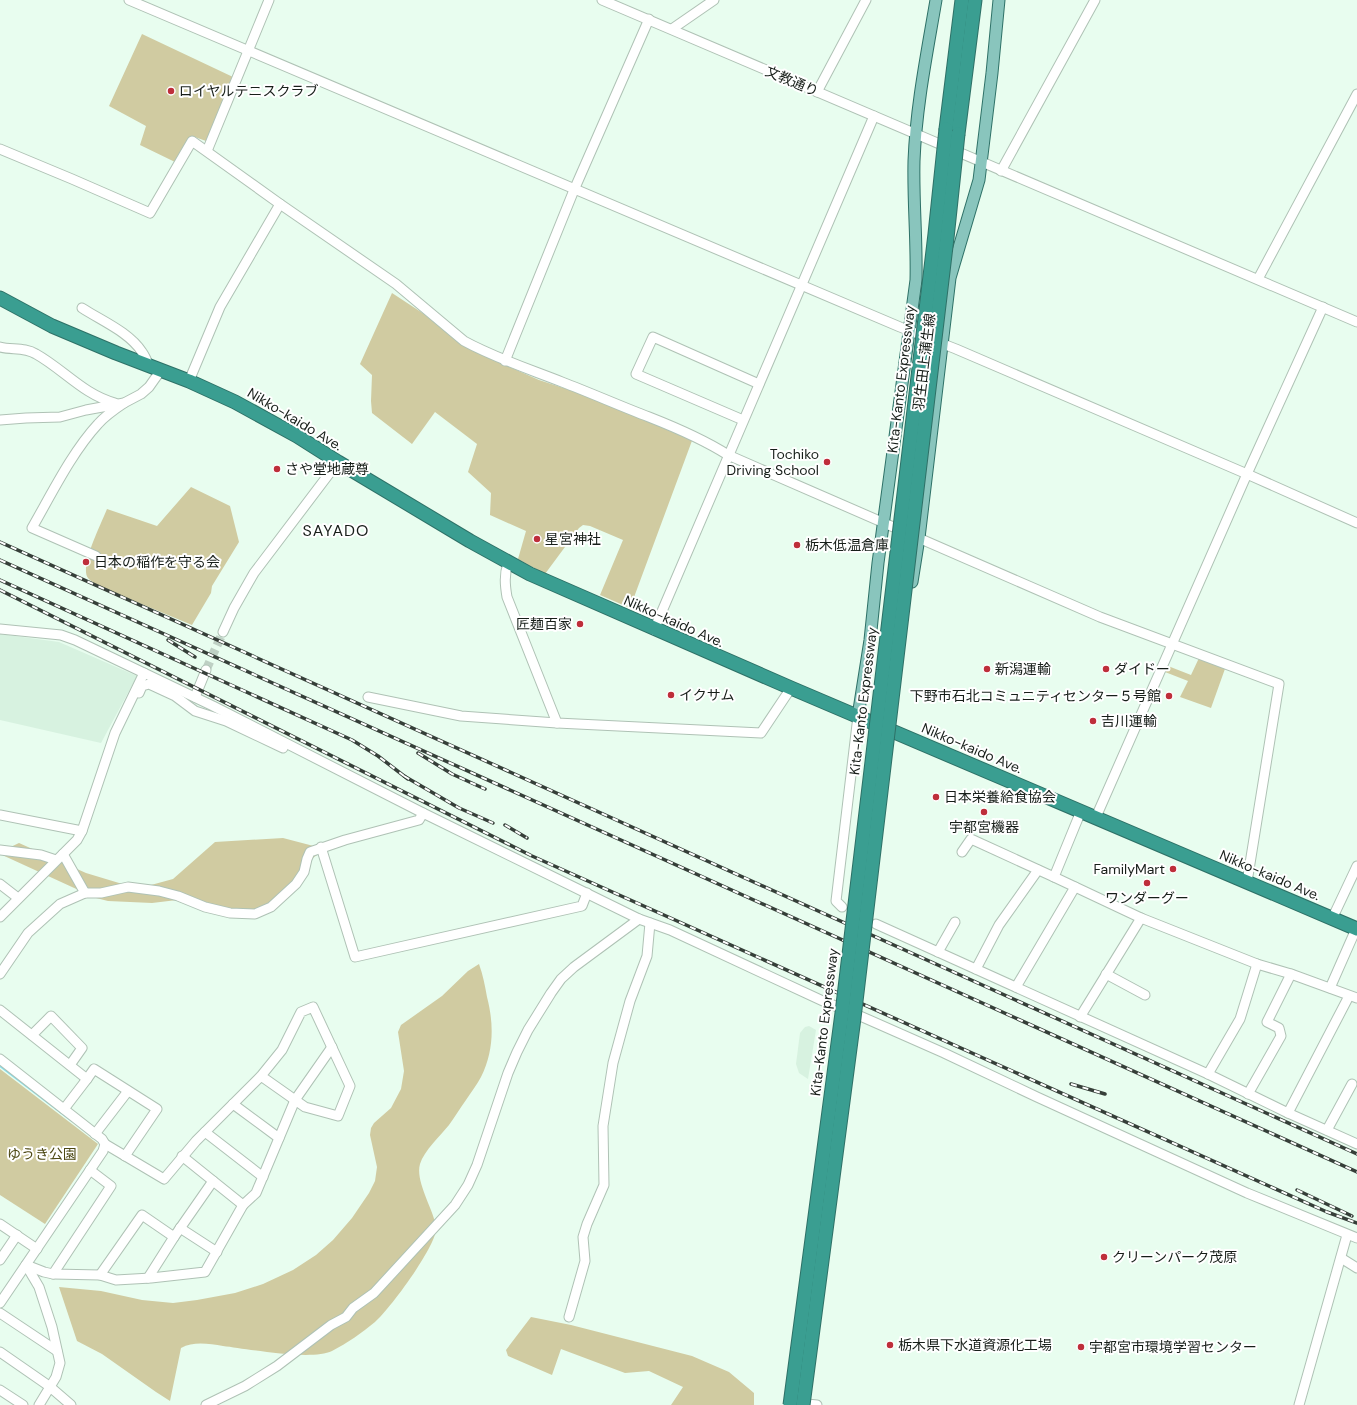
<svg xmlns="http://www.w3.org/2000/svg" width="1357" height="1405" viewBox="0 0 1357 1405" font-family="'DM Sans','Noto Sans JP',sans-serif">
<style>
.built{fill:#d7f2e0}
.green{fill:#d0cba1}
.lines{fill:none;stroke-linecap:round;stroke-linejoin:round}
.stream{stroke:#83dced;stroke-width:2}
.minor-tunnel{stroke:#bed0c4;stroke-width:9;stroke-dasharray:9 4.5;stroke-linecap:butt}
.minor-casing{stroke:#afc2b5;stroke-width:11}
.major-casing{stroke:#2e7167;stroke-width:13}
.highway-casing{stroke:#2e7167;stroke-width:15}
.minor{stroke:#fff;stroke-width:9}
.major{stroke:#89c5bd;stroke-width:11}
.highway{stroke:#3a9e91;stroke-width:13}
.rail-casing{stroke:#363f39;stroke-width:3.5}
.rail{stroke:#fff;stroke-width:2;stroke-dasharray:6;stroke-linecap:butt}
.highway-bridge-casing{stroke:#2e7167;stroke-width:15;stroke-linecap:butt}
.highway-bridge{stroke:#3a9e91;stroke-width:13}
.poi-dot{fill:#be2e3a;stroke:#fff;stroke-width:1.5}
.labels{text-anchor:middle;stroke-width:4;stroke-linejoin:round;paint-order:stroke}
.street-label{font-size:14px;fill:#171e19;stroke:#fff}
.poi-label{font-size:14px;fill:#171e19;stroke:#fff;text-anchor:start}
.park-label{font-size:14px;fill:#4d4813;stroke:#fff}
.quarter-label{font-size:16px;letter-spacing:1px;fill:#171e19;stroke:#fff}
</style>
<rect width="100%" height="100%" fill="#e8fdef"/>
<g class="built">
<path d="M0,634L59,642L137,676L101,743L0,720Z"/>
<path d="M809,1026L816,1030L808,1079L799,1073L796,1064L800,1033L805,1027Z"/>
</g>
<g class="green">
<path d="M142,34L233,77L206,141L192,136L175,162L140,145L146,126L109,106Z"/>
<path d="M392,293L424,314L463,346L539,380L582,394L693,438L630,608L600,595L623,540L590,526L583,525L579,528L545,574L518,559L526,531L490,515L491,493L468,472L477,444L435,412L412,444L372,413L371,401L372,375L360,364Z"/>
<path d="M191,487L230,506L239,542L212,586L211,593L192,625L98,586C95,583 90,581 88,578C79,567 102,522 107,509L157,526Z"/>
<path d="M1199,658L1226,666L1211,708L1180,697L1188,681L1165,672L1168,666L1191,675Z"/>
<path d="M283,838L325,849L309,861L279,902L239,915L215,914L177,900L152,903L108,901L96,898L0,854V852L19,843L86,873L129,886L151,885L173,879L215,842Z"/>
<path d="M479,964C483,975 485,986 487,997C494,1024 494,1051 481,1077C477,1085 471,1092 466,1100C460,1108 455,1117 449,1125C440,1136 424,1151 420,1164C415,1181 433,1209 436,1226C440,1242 389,1310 375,1322C362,1333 347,1343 332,1351C311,1361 248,1349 223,1346C209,1344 194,1341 181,1348L170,1401L156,1392L102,1354L77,1341L59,1287L101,1291L142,1300L173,1303L197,1300L235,1293L263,1284L293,1270L316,1255L333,1240L352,1218L369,1193L375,1181L377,1167L370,1135L371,1128L374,1123L391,1108L401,1089L404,1071L398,1032L401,1025L442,996L468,971Z"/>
<path d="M0,1069L98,1144L45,1224L0,1195Z"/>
<path d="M531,1317L571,1325L692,1356L729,1372L754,1393V1405H671L683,1387L649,1371L625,1373L561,1349L552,1375L508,1356L506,1350Z"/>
</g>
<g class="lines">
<path class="stream" d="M0,1066L72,1121"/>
<path class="minor-tunnel" d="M206,670L223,632"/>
<defs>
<g id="minor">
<path d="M129,0L900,327L956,349L1247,474L1357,523"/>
<path d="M602,0L1357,322"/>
<path d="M672,29L714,0"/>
<path d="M817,92L866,0"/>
<path d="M0,149L72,179L150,213L192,141L280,204L396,284L464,341C495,358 529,369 562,382C591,393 620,406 649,417C677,428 703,439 728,455L1100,617L1279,684L1247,882"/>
<path d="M207,151L269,0"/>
<path d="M1001,171L1095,0"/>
<path d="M1258,279L1357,94"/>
<path d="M82,308C102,321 129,332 142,352C145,356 147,361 149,366"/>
<path d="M0,347C12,350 25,347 36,354C63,369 84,395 115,403"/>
<path d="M505,361L574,190L649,19"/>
<path d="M189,381L220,307L280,204"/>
<path d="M0,420L26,418L60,417L86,410L124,403L141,394L149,387L161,370"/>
<path d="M743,420L636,374L653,337L759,384"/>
<path d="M96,556L32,528C51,495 72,452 98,424C105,416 115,409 124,403"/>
<path d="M508,563C504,575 505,585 507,597L557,723"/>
<path d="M0,629L61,635L75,640L213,706L423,813L639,919L670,930L825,1002L851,1012L944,1053L1037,1097L1247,1193L1357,1238"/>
<path d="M654,630L874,116"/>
<path d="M223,632L234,608L254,573L338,462"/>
<path d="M139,693L142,686L149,684L175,696L195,711L226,721L283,748"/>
<path d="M195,697L206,670"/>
<path d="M368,697L461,716L557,723L761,733L791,688"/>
<path d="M1081,811L1054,877L1141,918L1257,964L1291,974L1357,998"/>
<path d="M0,815L82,831"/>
<path d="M1096,817L1247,474L1323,307"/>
<path d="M321,847L355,957L582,906L587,893"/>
<path d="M0,850L41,855L56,860"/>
<path d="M962,852L971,839L1054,877"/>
<path d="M63,854L85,893"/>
<path d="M0,884L18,898"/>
<path d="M842,907L836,901L858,716"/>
<path d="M0,917L77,840L82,831L115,733L144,673"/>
<path d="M1332,919L1357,866"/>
<path d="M876,924L1208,1074L1288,1113L1357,1144"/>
<path d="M938,952L955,922"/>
<path d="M976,969L999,925L1038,870"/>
<path d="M0,974L28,933L60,904L85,893H101L128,887L159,891L178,896L205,907L230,913L255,914L271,907L296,884L304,872L307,859L310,852L345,840L419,820L423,813"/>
<path d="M1106,974L1145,995"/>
<path d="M1016,987L1075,887"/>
<path d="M1330,988L1356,929"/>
<path d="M0,1010L87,1079L94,1069L157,1109L125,1156"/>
<path d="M1080,1017L1141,918"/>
<path d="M32,1035L51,1016L82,1048L70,1065"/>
<path d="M0,1059L102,1139L105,1144L103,1151L0,1303"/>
<path d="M1208,1074L1240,1019L1257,964"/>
<path d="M1248,1094L1281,1036L1279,1028L1267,1022L1291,974"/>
<path d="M233,1104L279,1138"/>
<path d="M64,1109L87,1079"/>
<path d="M1288,1113L1349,996"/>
<path d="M1327,1130L1352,1084"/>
<path d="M205,1132L263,1177"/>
<path d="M95,1134L128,1091"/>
<path d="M105,1144L164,1179L196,1141L261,1076L282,1050L301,1012L313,1007L350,1086L338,1116L305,1107L261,1076"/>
<path d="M182,1156L243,1205"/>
<path d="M0,1224L37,1249"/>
<path d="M180,1228L217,1252"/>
<path d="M1341,1258L1357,1268"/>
<path d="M0,1260L17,1235"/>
<path d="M26,1265L44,1272L53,1274L100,1275L116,1280L151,1278L205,1272L243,1205L256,1193L295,1100L332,1047"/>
<path d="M26,1265L39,1287L52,1327L60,1363L56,1377L39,1405"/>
<path d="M53,1274L111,1186L90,1170"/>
<path d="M100,1275L142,1215L174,1237L213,1181"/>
<path d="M148,1278L174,1237"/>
<path d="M0,1313L57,1351"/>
<path d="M569,1317L585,1261L583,1237L587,1224L604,1185L603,1126L613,1063L630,1001L647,956L650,923"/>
<path d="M0,1352L49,1386L71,1405"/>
<path d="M0,1390L23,1405"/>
<path d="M807,1404L817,1405"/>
<path d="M206,1405L245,1386L277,1366L331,1325L346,1317L353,1308L374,1293L455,1205L468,1185L477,1165L508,1073L517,1052L528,1030L551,993L561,979L574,967L639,919"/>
<path d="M1299,1405L1347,1235"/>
</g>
<g id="major">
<path d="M912,582L919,538L950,278L979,180L992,73L999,0"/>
<path d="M858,716L870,640L878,563L916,280C917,240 913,201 914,161C916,107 927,53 936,0"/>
</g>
<g id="highway">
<path d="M946,129L962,0"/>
<path d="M958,134L975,0"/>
<path d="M0,298L52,326L116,353L189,381L235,402L297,436L338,462L470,541L530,574L791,688L1357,929"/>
</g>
</defs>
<use href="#minor" class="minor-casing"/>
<use href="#major" class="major-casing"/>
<use href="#highway" class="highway-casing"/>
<use href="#minor" class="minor"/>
<use href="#major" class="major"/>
<use href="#highway" class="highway"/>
<defs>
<g id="rail">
<path d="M0,542L1357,1154"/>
<path d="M0,560L1357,1172"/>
<path d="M0,580L352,740L378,756L408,779"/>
<path d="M0,590L532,856L1327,1212L1357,1223"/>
<path d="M168,640L195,657"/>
<path d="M418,753L452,774L485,789"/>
<path d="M404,776L459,808L493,823"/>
<path d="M505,825L527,838"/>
<path d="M1071,1084L1105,1094"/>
<path d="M1297,1190L1352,1216"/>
</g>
</defs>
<use href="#rail" class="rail-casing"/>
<use href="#rail" class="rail"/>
<defs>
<g id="highway-bridge">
<path d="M790,1405L842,1013L935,234L946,129"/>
<path d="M803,1405L854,1018L947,238L958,134"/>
</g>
</defs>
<use href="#highway-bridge" class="highway-bridge-casing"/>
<use href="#highway-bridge" class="highway-bridge"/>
</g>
<g class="poi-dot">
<circle cx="171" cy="91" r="4"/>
<circle cx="827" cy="462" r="4"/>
<circle cx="277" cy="469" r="4"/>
<circle cx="537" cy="539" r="4"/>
<circle cx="797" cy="545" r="4"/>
<circle cx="86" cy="562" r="4"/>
<circle cx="580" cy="624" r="4"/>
<circle cx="987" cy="669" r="4"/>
<circle cx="1106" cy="669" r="4"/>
<circle cx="671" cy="695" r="4"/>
<circle cx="1169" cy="696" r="4"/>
<circle cx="1093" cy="721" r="4"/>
<circle cx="936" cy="797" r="4"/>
<circle cx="984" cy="812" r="4"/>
<circle cx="1173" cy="869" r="4"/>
<circle cx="1147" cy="883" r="4"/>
<circle cx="1104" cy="1257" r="4"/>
<circle cx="890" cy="1345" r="4"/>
<circle cx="1081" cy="1347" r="4"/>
</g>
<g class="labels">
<g class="street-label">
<text transform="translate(792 81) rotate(23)" y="5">文教通り</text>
<text transform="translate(924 362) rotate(-83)" y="5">羽生田上蒲生線</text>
<text transform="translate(901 379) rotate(-83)" y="5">Kita-Kanto Expressway</text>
<text transform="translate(295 419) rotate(31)" y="5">Nikko-kaido Ave.</text>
<text transform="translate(674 621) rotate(24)" y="5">Nikko-kaido Ave.</text>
<text transform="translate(863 701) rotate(-83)" y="5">Kita-Kanto Expressway</text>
<text transform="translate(972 748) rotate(23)" y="5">Nikko-kaido Ave.</text>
<text transform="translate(1270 875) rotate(23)" y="5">Nikko-kaido Ave.</text>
<text transform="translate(824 1022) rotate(-83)" y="5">Kita-Kanto Expressway</text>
</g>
<g class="poi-label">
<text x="179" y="96">ロイヤルテニスクラブ</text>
<text x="819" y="459" text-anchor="end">Tochiko<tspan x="819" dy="16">Driving School</tspan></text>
<text x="285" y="474">さや堂地蔵尊</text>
<text x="545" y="544">星宮神社</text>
<text x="805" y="550">栃木低温倉庫</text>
<text x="94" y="567">日本の稲作を守る会</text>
<text x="572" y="629" text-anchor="end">匠麺百家</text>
<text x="995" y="674">新潟運輸</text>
<text x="1114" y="674">ダイドー</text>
<text x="679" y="700">イクサム</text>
<text x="1161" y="701" text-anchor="end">下野市石北コミュニティセンター５号館</text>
<text x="1101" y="726">吉川運輸</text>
<text x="944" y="802">日本栄養給食協会</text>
<text x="984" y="832" text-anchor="middle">宇都宮機器</text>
<text x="1165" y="874" text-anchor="end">FamilyMart</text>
<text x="1147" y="903" text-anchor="middle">ワンダーグー</text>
<text x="1112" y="1262">クリーンパーク茂原</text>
<text x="898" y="1350">栃木県下水道資源化工場</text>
<text x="1089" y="1352">宇都宮市環境学習センター</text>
</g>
<g class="park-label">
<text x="42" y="1159">ゆうき公園</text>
</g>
<g class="quarter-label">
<text x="336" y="536">SAYADO</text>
</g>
</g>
</svg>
